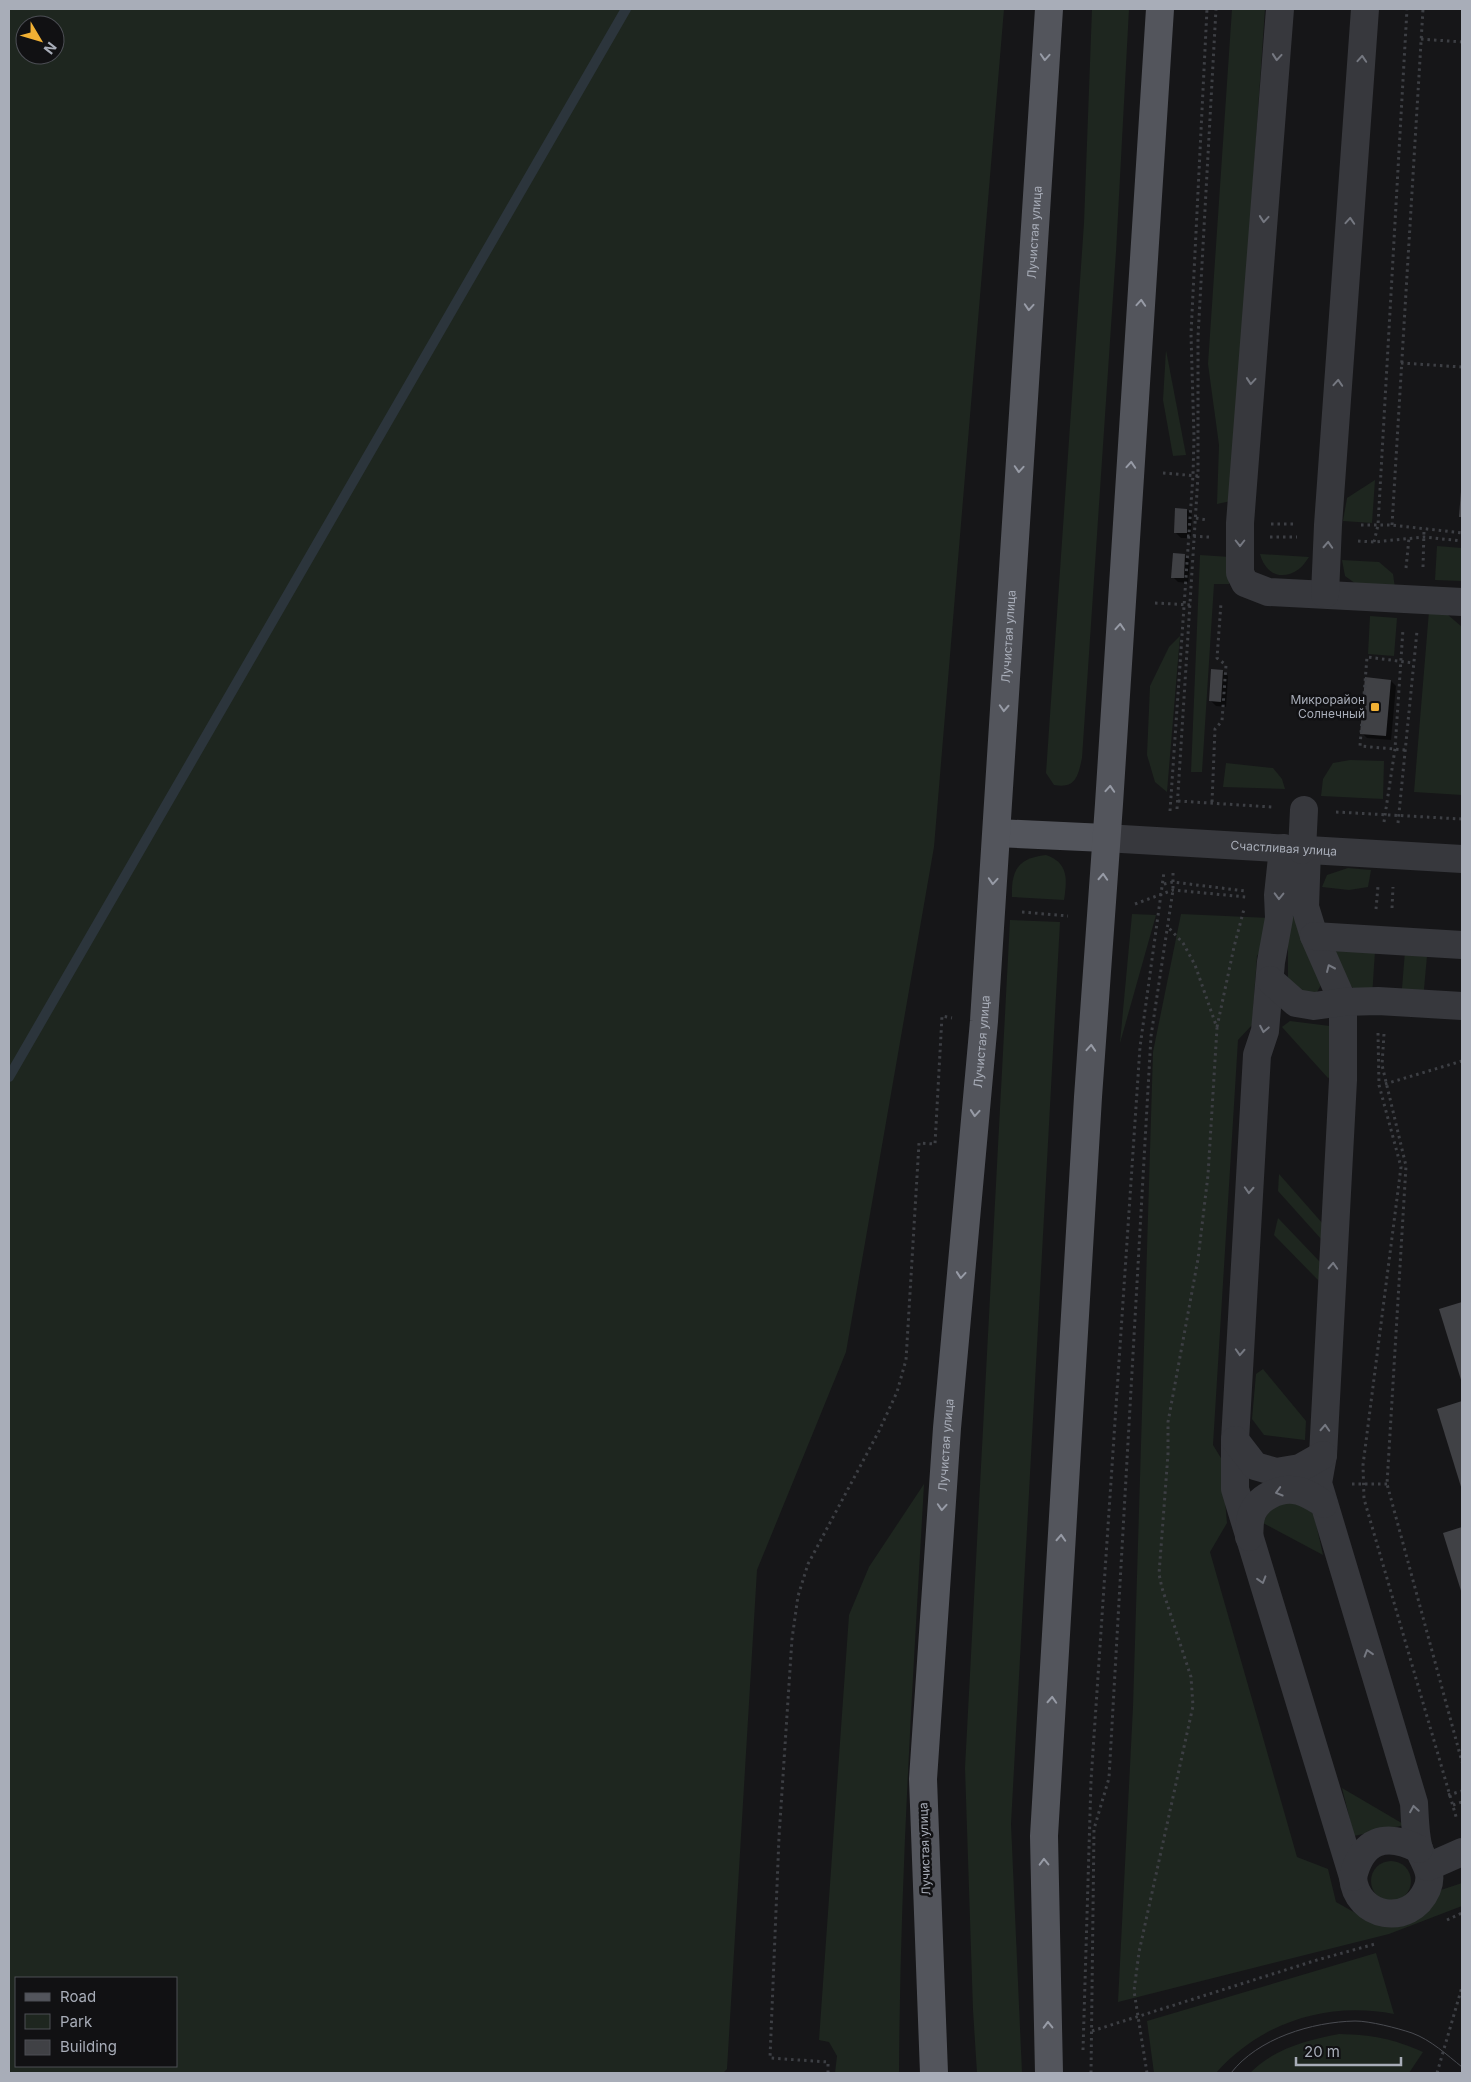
<svg xmlns="http://www.w3.org/2000/svg" width="1471" height="2082" viewBox="0 0 1471 2082" font-family="Inter,sans-serif">
<style>
.green{fill:#1e261f;fill-rule:evenodd}
.shadow{fill:#0007}
.lines{fill:none;stroke-linecap:round;stroke-linejoin:round}
.stream{stroke:#2c353c;stroke-width:10}
.building{fill:#404145}
.path{stroke:#3d3f44;stroke-width:3;stroke-dasharray:2.5 4;stroke-linecap:butt}
.minor{stroke:#37383d;stroke-width:28}
.major{stroke:#53555c;stroke-width:28}
.tram{stroke:#4a4c52;stroke-width:1}
.oneway{stroke:#979ba6}
.oneway2{stroke:#757881}
.poi-dot{fill:#f2b134;stroke:#111113;stroke-width:2}
.labels{text-anchor:middle;stroke-width:5;stroke-linejoin:round;paint-order:stroke}
.street-label{font-size:12px;fill:#a8adb8;stroke:#111113}
.poi-label{font-size:12px;fill:#a8adb8;stroke:#111113;text-anchor:end}
</style>
<rect width="100%" height="100%" fill="#161618"/>
<g class="green">
<path d="M9,9H1004L934,847L846,1352L757,1570L727,2069L723,2073H9ZM25,25H55V55H25ZM16,1978H176V2066H16Z"/>
<path d="M1092,9H1129L1116,252L1082,758C1078,776 1076,789 1054,785L1046,773L1084,223Z"/>
<path d="M1232,9H1265L1231,501L1217,504L1219,445L1208,364Z"/>
<path d="M1166,350L1186,455L1173,456L1163,400Z"/>
<path d="M1375,480L1372,523L1343,521L1347,498Z"/>
<path d="M1437,546L1462,548V581L1435,580Z"/>
<path d="M1260,554L1309,557C1306,561 1303,566 1299,569C1281,582 1265,573 1260,554Z"/>
<path d="M1200,555L1230,557L1229,584H1214L1202,772H1191Z"/>
<path d="M1342,560L1379,562L1393,574L1395,588L1359,586L1345,576Z"/>
<path d="M1441,609L1462,627V795L1414,792L1429,611Z"/>
<path d="M1370,616L1397,618L1394,656L1368,654Z"/>
<path d="M1180,636L1167,792L1155,782L1147,755L1150,686L1169,647Z"/>
<path d="M1350,760L1384,761L1383,799L1321,796L1323,779L1333,763Z"/>
<path d="M1226,763L1273,768L1282,779L1285,789L1223,787Z"/>
<path d="M1046,855C1069,863 1067,880 1064,900L1012,897C1011,870 1018,858 1046,855Z"/>
<path d="M1348,868L1371,870L1368,887L1349,890L1322,887L1327,875Z"/>
<path d="M1132,914L1156,915L1120,1043Z"/>
<path d="M1181,914L1270,918V937L1257,956L1252,1025L1238,1040L1213,1445L1224,1463V1489L1227,1523L1210,1552L1297,1857L1328,1869L1336,1902L1375,1924L1401,1926L1424,1913L1441,1890L1462,1883V1906L1389,1934L1118,2002L1133,1707L1153,1052Z"/>
<path d="M1288,914L1297,915L1322,983L1317,992L1307,995L1290,986L1288,977Z"/>
<path d="M1010,920L1060,922L1011,1824L1022,2073H977L973,2010L965,1768Z"/>
<path d="M1333,947L1375,951L1372,997L1360,995L1346,981Z"/>
<path d="M1405,951L1427,956L1423,1000L1401,1001Z"/>
<path d="M1290,1021L1330,1026L1335,1074L1328,1078L1282,1027Z"/>
<path d="M1279,1174L1323,1224L1322,1240L1278,1191Z"/>
<path d="M1278,1218L1320,1262L1319,1281L1274,1235Z"/>
<path d="M1263,1369L1306,1421L1305,1440L1264,1435L1252,1419L1256,1374Z"/>
<path d="M924,1484C913,1680 900,1876 899,2073H835L837,2056L829,2042L819,2040L849,1615L869,1567Z"/>
<path d="M1280,1501H1301L1314,1515L1323,1555L1263,1523L1269,1510Z"/>
<path d="M1342,1788L1405,1825L1354,1836Z"/>
<circle cx="1391" cy="1881" r="20"/>
<path d="M1376,1953L1394,2014C1328,2001 1261,2022 1216,2073H1154L1147,2021Z"/>
<path d="M1339,2034C1373,2035 1391,2038 1423,2052L1409,2073H1250C1273,2049 1307,2040 1339,2034Z"/>
</g>
<g class="shadow">
<path d="M1187,510L1192,515L1191,538H1181L1176,533Z"/>
<path d="M1184,555L1190,560L1188,583L1178,582L1173,577Z"/>
<path d="M1223,671L1228,676L1226,707L1216,706L1211,701Z"/>
<path d="M1391,681L1396,686L1391,740L1367,738L1362,733Z"/>
<path d="M1462,1303V1380L1441,1310Z"/>
<path d="M1462,1403V1488L1439,1410Z"/>
<path d="M1462,1528V1591L1445,1534Z"/>
</g>
<g class="lines">
<path class="stream" d="M9,1077L626,9"/>
</g>
<g class="building">
<path d="M1461,491H1462V517H1459Z"/>
<path d="M1175,508L1187,509V533H1174Z"/>
<path d="M1173,553L1185,554L1184,578H1171Z"/>
<path d="M1211,669L1223,670L1221,702L1209,701Z"/>
<path d="M1365,677L1391,680L1386,736L1360,734Z"/>
<path d="M1462,1302V1383L1439,1309Z"/>
<path d="M1462,1401V1490L1437,1409Z"/>
<path d="M1462,1527V1594L1443,1533Z"/>
</g>
<g class="lines">
<g class="path">
<path d="M1421,39L1462,42"/>
<path d="M1401,363L1462,367"/>
<path d="M1163,473L1198,476"/>
<path d="M1196,518L1207,520"/>
<path d="M1271,524H1297"/>
<path d="M1361,525H1392L1462,533"/>
<path d="M1392,525L1423,9"/>
<path d="M1187,536L1209,537"/>
<path d="M1270,537H1297"/>
<path d="M1358,541L1374,542L1424,537L1462,541"/>
<path d="M1374,542L1378,525L1407,9"/>
<path d="M1423,567L1424,530"/>
<path d="M1406,568L1409,538"/>
<path d="M1155,603L1191,605"/>
<path d="M1405,750L1360,746L1367,657L1413,663"/>
<path d="M1178,801L1272,807"/>
<path d="M1212,802L1215,729L1222,721L1226,665L1217,658L1221,603"/>
<path d="M1177,809L1198,476V337L1216,9"/>
<path d="M1170,811L1193,475L1194,437L1191,334L1207,9"/>
<path d="M1336,812L1462,819"/>
<path d="M1384,822L1395,749L1403,629"/>
<path d="M1398,823L1417,631"/>
<path d="M1164,884L1173,882L1245,891"/>
<path d="M1135,904L1173,890L1246,897"/>
<path d="M1392,908L1393,887"/>
<path d="M1376,909L1378,886"/>
<path d="M1022,912L1068,916"/>
<path d="M1217,1027L1234,947L1244,909"/>
<path d="M1378,1033L1379,1085L1401,1167L1363,1465L1364,1499L1457,1820"/>
<path d="M1384,1034L1382,1065L1406,1166L1387,1484L1462,1762"/>
<path d="M1385,1084L1462,1061"/>
<path d="M1352,1484H1387"/>
<path d="M1448,1795L1462,1791"/>
<path d="M1453,1805L1462,1802"/>
<path d="M1447,1920L1462,1913"/>
<path d="M1092,2031L1317,1960L1375,1944"/>
<path d="M1083,2050L1091,1781L1140,1047L1164,872"/>
<path d="M828,2073V2062L770,2058L779,1837L792,1639L798,1596L808,1564L879,1431L897,1392L906,1360L919,1143L935,1144L942,1016L952,1018"/>
<path d="M1091,2073L1094,1829L1109,1778L1151,1036L1173,890V873"/>
<path d="M1147,2073L1134,1991L1139,1952L1193,1706L1191,1677L1162,1588L1159,1574L1168,1454V1422L1198,1259L1208,1175L1217,1028L1195,965L1183,943L1167,926"/>
<path d="M1437,2073L1462,1987"/>
</g>
<g class="minor">
<path d="M1280,9L1240,523V573L1245,583L1268,592L1462,602"/>
<path d="M1325,594L1328,525L1365,9"/>
<path id="s1" d="M1105,838L1462,859"/>
<path d="M1283,848L1278,895L1279,918L1271,962L1265,1031L1257,1055L1235,1440V1489L1353,1877C1356,1918 1410,1928 1427,1889C1434,1873 1424,1863 1419,1849C1415,1836 1415,1818 1414,1803L1318,1483L1323,1455L1343,1080V1002L1314,936L1305,907L1307,850"/>
<path d="M1302,850L1304,810"/>
<path d="M1314,936L1462,945"/>
<path d="M1270,980L1296,1003L1314,1006L1343,1002L1378,1001L1462,1006"/>
<path d="M1235,1440L1255,1466L1276,1472L1300,1468L1323,1455"/>
<path d="M1249,1537C1250,1531 1249,1523 1251,1517C1256,1498 1280,1486 1299,1491C1308,1493 1316,1499 1324,1504"/>
<path d="M1428,1867L1462,1852"/>
<path d="M1353,1877C1362,1840 1385,1832 1419,1849"/>
</g>
<g class="major">
<path d="M997,833L1105,838"/>
<path id="s2" d="M934,2073L923,1779L947,1428L984,1021L1049,9"/>
<path d="M1049,2073L1044,1836L1088,1097L1109,804L1160,9"/>
</g>
<path class="tram" d="M1231,2073C1258,2038 1312,2022 1355,2021C1370,2021 1397,2028 1412,2033C1431,2040 1447,2055 1462,2067"/>
</g>
<defs><path id="oneway-chevron" d="M-2-3.5L2.5 0L-2 3.5" fill="none" stroke-width="1.6" stroke-linecap="round" stroke-linejoin="round" transform="scale(1.25)"/></defs>
<g class="oneway">
<use href="#oneway-chevron" transform="translate(1045 57) rotate(94)"/>
<use href="#oneway-chevron" transform="translate(1141 303) rotate(-86)"/>
<use href="#oneway-chevron" transform="translate(1029 307) rotate(94)"/>
<use href="#oneway-chevron" transform="translate(1131 465) rotate(-86)"/>
<use href="#oneway-chevron" transform="translate(1019 469) rotate(94)"/>
<use href="#oneway-chevron" transform="translate(1120 627) rotate(-86)"/>
<use href="#oneway-chevron" transform="translate(1004 708) rotate(93)"/>
<use href="#oneway-chevron" transform="translate(1110 789) rotate(-86)"/>
<use href="#oneway-chevron" transform="translate(1103 877) rotate(-87)"/>
<use href="#oneway-chevron" transform="translate(993 881) rotate(94)"/>
<use href="#oneway-chevron" transform="translate(1091 1048) rotate(-86)"/>
<use href="#oneway-chevron" transform="translate(975 1113) rotate(95)"/>
<use href="#oneway-chevron" transform="translate(961 1275) rotate(95)"/>
<use href="#oneway-chevron" transform="translate(942 1507) rotate(94)"/>
<use href="#oneway-chevron" transform="translate(1061 1538) rotate(-87)"/>
<use href="#oneway-chevron" transform="translate(1052 1700) rotate(-87)"/>
<use href="#oneway-chevron" transform="translate(1044 1862) rotate(-91)"/>
<use href="#oneway-chevron" transform="translate(1048 2025) rotate(-91)"/>
</g>
<g class="oneway2">
<use href="#oneway-chevron" transform="translate(1277 57) rotate(95)"/>
<use href="#oneway-chevron" transform="translate(1362 59) rotate(-86)"/>
<use href="#oneway-chevron" transform="translate(1264 219) rotate(95)"/>
<use href="#oneway-chevron" transform="translate(1350 221) rotate(-86)"/>
<use href="#oneway-chevron" transform="translate(1251 381) rotate(95)"/>
<use href="#oneway-chevron" transform="translate(1338 383) rotate(-86)"/>
<use href="#oneway-chevron" transform="translate(1240 543) rotate(90)"/>
<use href="#oneway-chevron" transform="translate(1328 545) rotate(-87)"/>
<use href="#oneway-chevron" transform="translate(1279 896) rotate(91)"/>
<use href="#oneway-chevron" transform="translate(1330 968) rotate(-114)"/>
<use href="#oneway-chevron" transform="translate(1264 1029) rotate(101)"/>
<use href="#oneway-chevron" transform="translate(1249 1190) rotate(93)"/>
<use href="#oneway-chevron" transform="translate(1333 1266) rotate(-87)"/>
<use href="#oneway-chevron" transform="translate(1240 1352) rotate(93)"/>
<use href="#oneway-chevron" transform="translate(1325 1428) rotate(-87)"/>
<use href="#oneway-chevron" transform="translate(1279 1492) rotate(164)"/>
<use href="#oneway-chevron" transform="translate(1262 1580) rotate(73)"/>
<use href="#oneway-chevron" transform="translate(1368 1653) rotate(-107)"/>
<use href="#oneway-chevron" transform="translate(1414 1809) rotate(-99)"/>
</g>
<rect class="poi-dot" x="1370" y="702" width="10" height="10" rx="2.5"/>
<g class="labels">
<g class="street-label">
<text dy="4" stroke="none"><textPath href="#s2" startOffset="1845">Лучистая улица</textPath></text>
<text dy="4" stroke="none"><textPath href="#s2" startOffset="1440">Лучистая улица</textPath></text>
<text dy="4" stroke="none"><textPath href="#s1" startOffset="179">Счастливая улица</textPath></text>
<text dy="4" stroke="none"><textPath href="#s2" startOffset="1034">Лучистая улица</textPath></text>
<text dy="4" stroke="none"><textPath href="#s2" startOffset="629">Лучистая улица</textPath></text>
<text transform="translate(925 1849) rotate(-92)" y="4">Лучистая улица</text>
</g>
<g class="poi-label">
<text x="1365" y="704">Микрорайон<tspan x="1365" dy="14">Солнечный</tspan></text>
</g>
</g>
<rect width="1471" height="2082" fill="none" stroke="#a8adb8" stroke-width="20"/>
<rect x="15" y="1977" width="162" height="90" fill="#111113" stroke="#4d4f55"/>
<rect x="25" y="1993" width="25" height="8" fill="#53555c" stroke="#4d4f55"/>
<text x="60" y="2002" font-size="15" fill="#a8adb8">Road</text>
<rect x="25" y="2014" width="25" height="15" fill="#1e261f" stroke="#4d4f55"/>
<text x="60" y="2027" font-size="15" fill="#a8adb8">Park</text>
<rect x="25" y="2040" width="25" height="15" fill="#404145" stroke="#4d4f55"/>
<text x="60" y="2052" font-size="15" fill="#a8adb8">Building</text>
<g transform="translate(40 40) rotate(128)"><circle r="24" fill="#111113" stroke="#4d4f55"/>
<path d="M0-4L9 19L0 12L-9 19Z" fill="#f2b134"/>
<text y="-8" font-size="14" font-weight="bold" text-anchor="middle" fill="#a8adb8">N</text>
</g>
<path d="M1296 2057v8h105v-8" fill="none" stroke="#a8adb8" stroke-width="2.5"/>
<text x="1304" y="2057" font-size="15" fill="#a8adb8" stroke="#111113" stroke-width="4" paint-order="stroke">20 m</text>
</svg>
